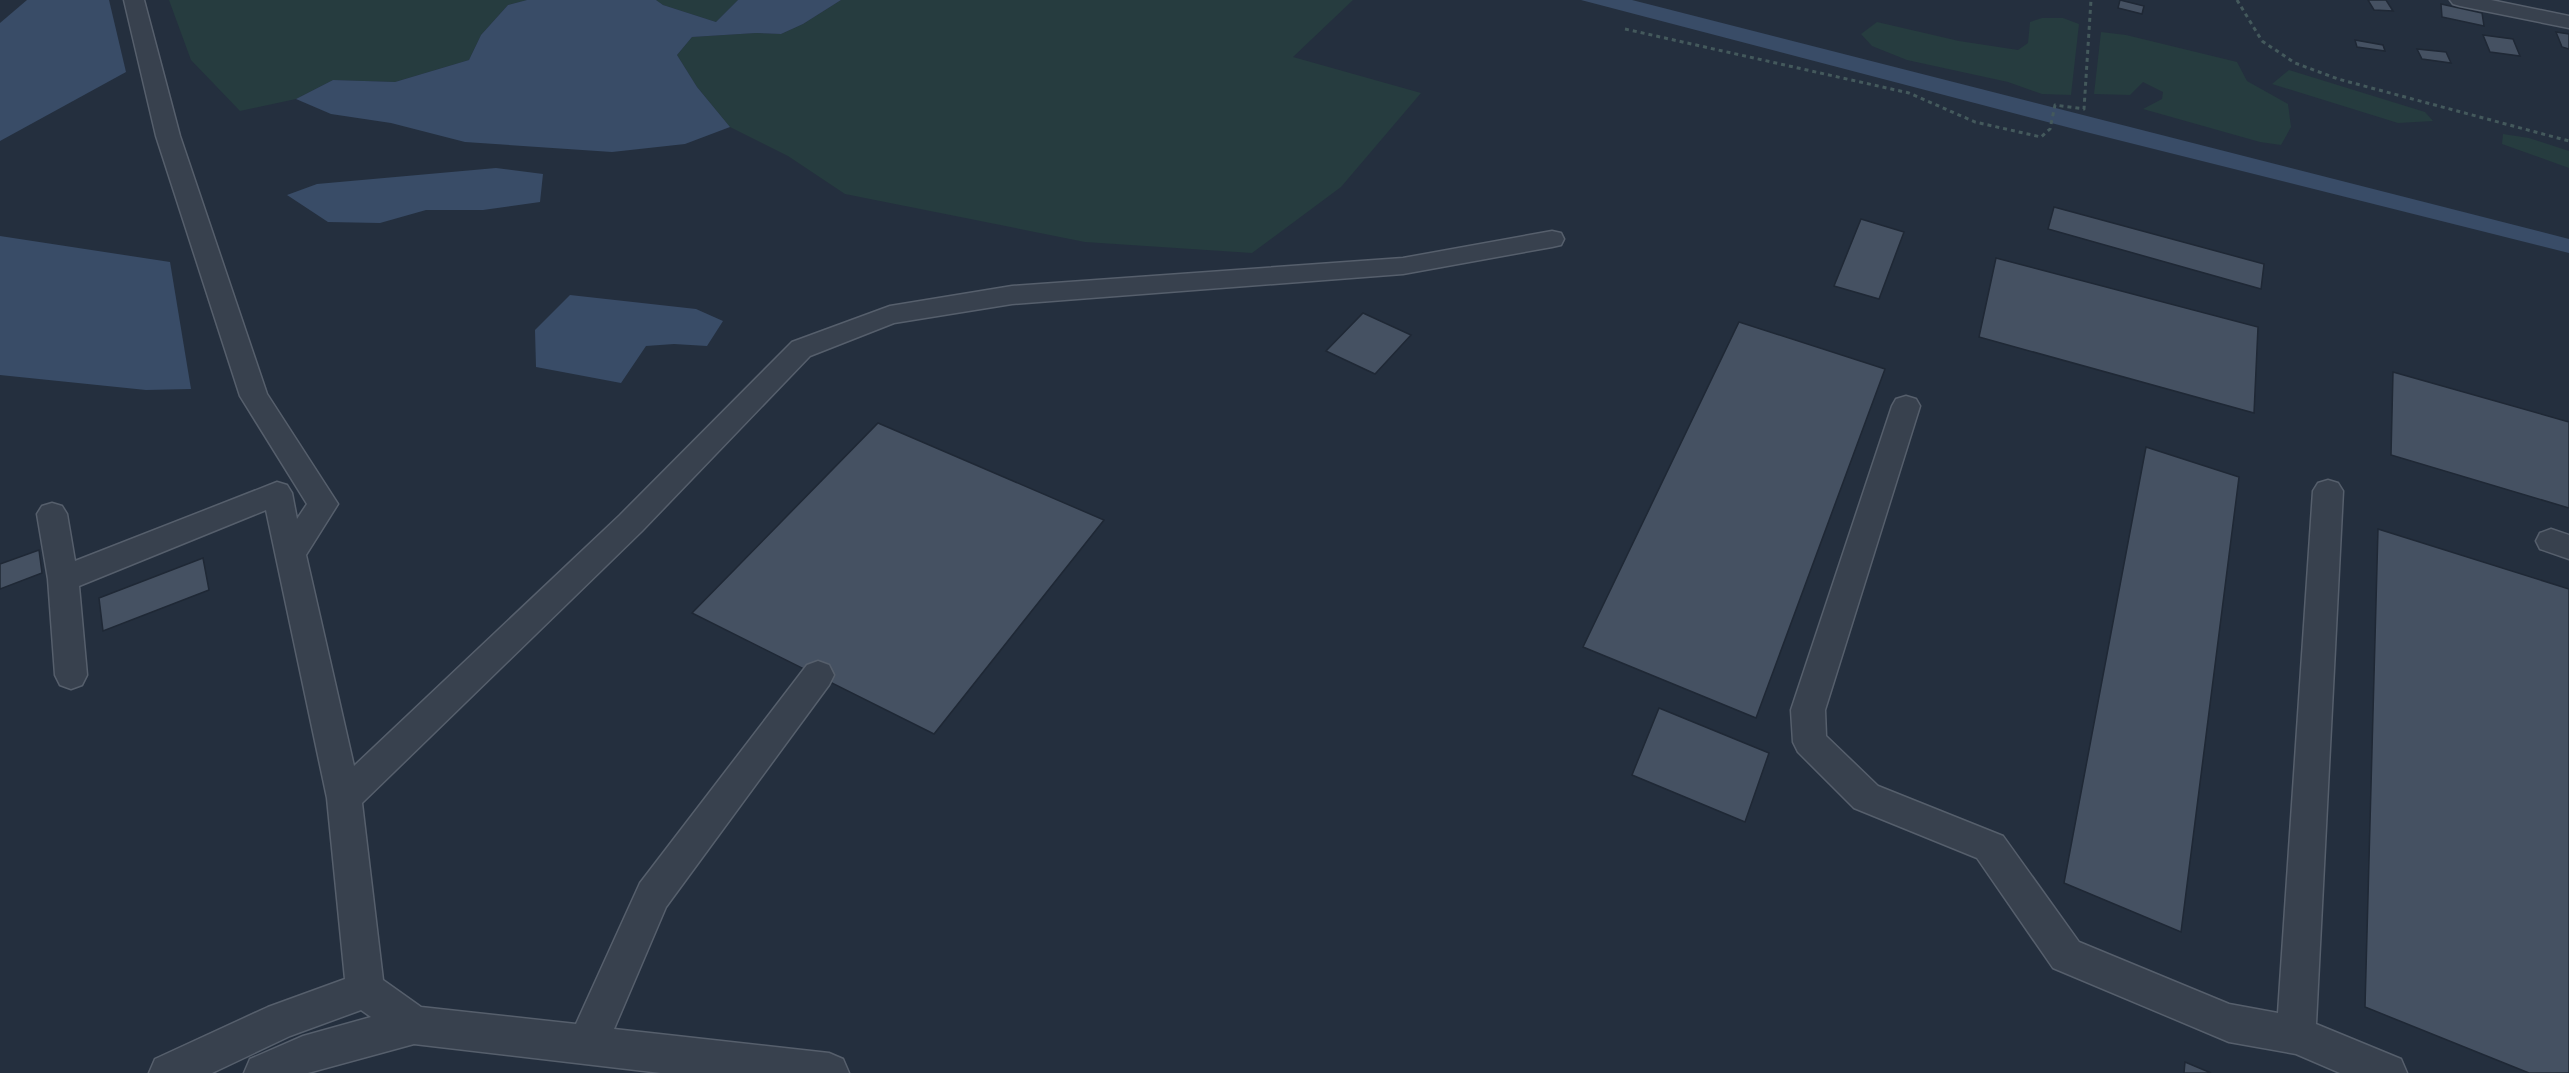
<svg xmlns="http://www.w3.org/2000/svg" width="2569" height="1073" viewBox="0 0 2569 1073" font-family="'DM Sans',sans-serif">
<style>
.green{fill:#263c3f}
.water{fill:#394c67}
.building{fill:#455162;stroke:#1f2835;stroke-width:1.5}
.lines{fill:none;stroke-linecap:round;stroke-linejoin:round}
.minor-casing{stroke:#565f6c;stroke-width:3}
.path{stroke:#44595c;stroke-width:3;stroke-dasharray:4 4;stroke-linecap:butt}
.minor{fill:#38414e;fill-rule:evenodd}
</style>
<rect width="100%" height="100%" fill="#242f3e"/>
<g class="green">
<path d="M169,0H527L508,5L481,35L469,60L395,82L333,80L296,99L240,111L191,60Z"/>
<path d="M656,0H738L716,22L663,5Z"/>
<path d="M841,0H1353L1293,57L1421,93L1341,187L1252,253L1085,242L845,194L788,156L730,127L697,87L677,55L692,37L756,33L781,34L803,24Z"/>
<path d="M2042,18H2063L2079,24L2071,95L2042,94L2008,82L1907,60L1872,46L1861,34L1877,22L1959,41L2018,50L2028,43L2030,22Z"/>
<path d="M2101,32L2126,35L2237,62L2247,81L2288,104L2291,127L2281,145L2260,142L2143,109L2162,99L2163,92L2143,82L2130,95L2094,94Z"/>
<path d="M2289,70L2425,112L2433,121L2398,123L2272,84Z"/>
<path d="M2503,134L2529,138L2569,151V168L2502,144Z"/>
</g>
<g class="water">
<path d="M27,0H109L126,72L0,141V23Z"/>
<path d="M527,0H656L663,5L716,22L738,0H841L803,24L781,34L756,33L692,37L677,55L697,87L730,127L685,144L612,152L465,142L391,123L331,114L296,99L333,80L395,82L469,60L481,35L508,5Z"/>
<path d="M1581,0H1632L2569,239V253L2086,132Z"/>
<path d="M496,168L543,174L540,202L483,210H426L380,223L328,222L287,195L317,184Z"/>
<path d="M0,236L170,262L191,389L146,390L0,375Z"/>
<path d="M570,295L696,309L723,321L707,346L674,344L646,346L621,383L536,367L535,330Z"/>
</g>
<g class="building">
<path d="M2120,0L2144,6L2142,14L2118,8Z"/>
<path d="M2368,0H2386L2393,11L2374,10Z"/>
<path d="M2441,4L2482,13L2484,26L2442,17Z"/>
<path d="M2556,32L2569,34V49L2562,47Z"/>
<path d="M2483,35L2513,39L2520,56L2490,52Z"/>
<path d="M2355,40L2383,45L2385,51L2357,47Z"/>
<path d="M2417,49L2446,52L2451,63L2422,59Z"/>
<path d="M2054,207L2264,264L2261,289L2048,229Z"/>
<path d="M1861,219L1904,232L1879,299L1834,286Z"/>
<path d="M1996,258L2258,327L2254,413L1979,337Z"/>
<path d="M1363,313L1411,335L1375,374L1326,351Z"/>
<path d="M1739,322L1885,369L1756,718L1583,647Z"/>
<path d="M2393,372L2569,422V508L2391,455Z"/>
<path d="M878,423L1104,520L934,734L692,613Z"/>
<path d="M2146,447L2239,477L2181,932L2064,883Z"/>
<path d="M2378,529L2569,589V1073H2529L2365,1007Z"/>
<path d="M39,550L42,573L0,589V564Z"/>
<path d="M203,558L209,590L103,631L99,598Z"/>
<path d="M1659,708L1769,753L1745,822L1632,775Z"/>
<path d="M2185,1062L2211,1073H2184Z"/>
</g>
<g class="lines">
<defs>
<g id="minor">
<path d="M124,0H144L180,136L267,394L338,504L306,555L354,766L620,515L792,342L890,306L1012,286L1403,258L1552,231L1561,233L1564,239L1561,245L1552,247L1403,274L1012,304L894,323L810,356L642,531L362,803L383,980L421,1007L576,1024L640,883L807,665L818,661L829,665L834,675L829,685L666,907L614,1029L829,1053L843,1059L849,1073H661L414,1044L308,1073H244L250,1059L303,1036L371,1017L361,1010L290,1036L212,1073H149L155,1059L268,1007L345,979L327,798L266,510L79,586L87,675L82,685L71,689L60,685L55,675L48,579L37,514L42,506L52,503L62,506L67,514L75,561L277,482L287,485L292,493L297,519L307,504L240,396L156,136Z"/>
<path d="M2450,0H2491L2569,16V28L2460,6L2453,4Z"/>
<path d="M1906,396L1916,399L1920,406L1825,710L1826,736L1878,786L2003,836L2079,942L2229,1004L2278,1013L2313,491L2318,483L2328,480L2338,483L2343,491L2316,1024L2401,1059L2407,1073H2340L2296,1054L2229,1042L2053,968L1977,858L1854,808L1798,752L1793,742L1791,710L1892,406L1896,399Z"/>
<path d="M2551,529L2569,535V559L2540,549L2536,541L2540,533Z"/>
</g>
</defs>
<use href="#minor" class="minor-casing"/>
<g class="path">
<path d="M2237,0L2262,41L2295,63L2338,79L2569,141"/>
<path d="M1625,29L1909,93L1975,122L2041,137L2050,129L2055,105L2084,109L2091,0"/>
</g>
<use href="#minor" class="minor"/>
</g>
</svg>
